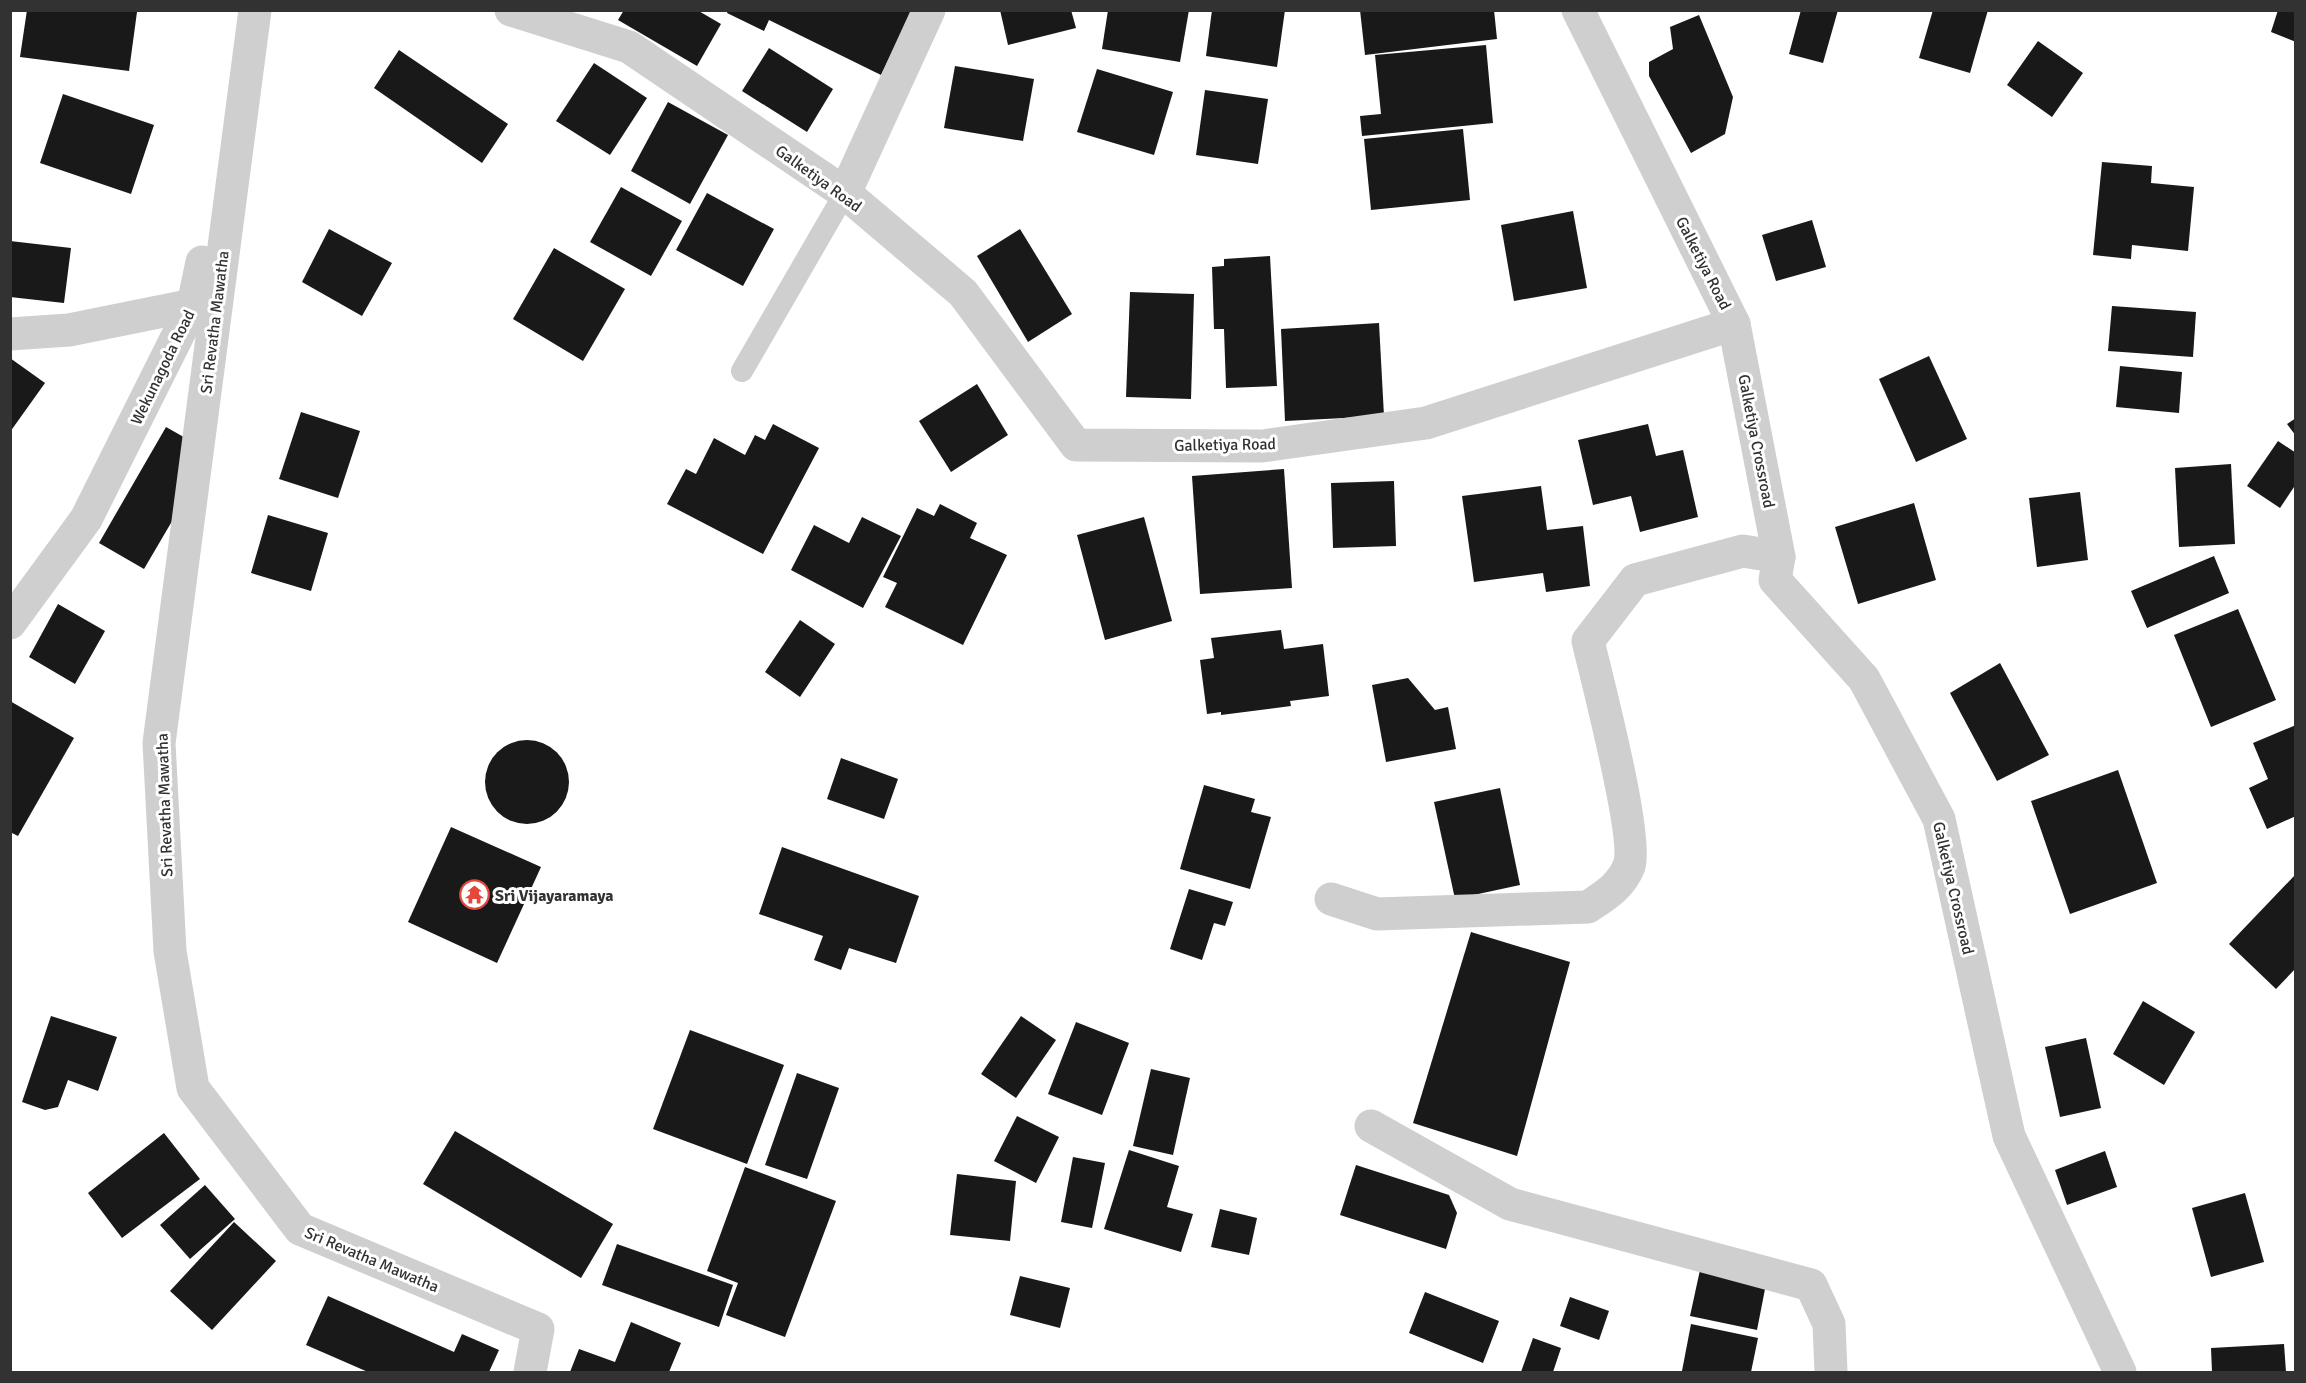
<svg xmlns="http://www.w3.org/2000/svg" width="2306" height="1383" viewBox="0 0 2306 1383" font-family="Signika,sans-serif">
<style>
.building{fill:#191919}
.lines{fill:none;stroke-linecap:round;stroke-linejoin:round}
.service{stroke:#cfcfcf;stroke-width:22}
.minor{stroke:#cfcfcf;stroke-width:33}
.labels{text-anchor:middle;stroke-width:6;stroke-linejoin:round;paint-order:stroke}
.street-label{font-size:16px;fill:#323232;stroke:#fff}
.poi-label{font-size:16px;font-weight:bold;fill:#323232;stroke:#fff;text-anchor:start}
</style>
<rect width="100%" height="100%" fill="#fff"/>
<g class="building">
<path d="M27,10L137,12L129,71L20,57Z"/>
<path d="M624,10H697L721,24L697,66L618,20Z"/>
<path d="M728,10H913L881,75L769,20L764,31L727,13Z"/>
<path d="M1000,10H1071L1076,28L1008,45Z"/>
<path d="M1108,10H1189L1180,62L1102,49Z"/>
<path d="M1212,10H1285L1277,67L1206,56Z"/>
<path d="M1360,10H1494L1497,39L1365,55Z"/>
<path d="M1801,10H1838L1823,63L1789,54Z"/>
<path d="M1933,10H1988L1970,73L1919,58Z"/>
<path d="M2278,10H2296V42L2271,32Z"/>
<path d="M1699,15L1733,97L1725,134L1691,153L1649,76V62L1673,49L1670,27Z"/>
<path d="M2038,41L2083,73L2052,117L2007,85Z"/>
<path d="M1486,45L1493,123L1362,136L1360,116L1381,114L1375,55Z"/>
<path d="M769,48L833,89L807,132L742,91Z"/>
<path d="M399,50L508,124L482,163L374,88Z"/>
<path d="M594,63L647,98L610,155L556,121Z"/>
<path d="M955,66L1034,79L1023,141L944,128Z"/>
<path d="M1097,69L1173,92L1154,155L1077,132Z"/>
<path d="M1205,90L1268,99L1258,164L1196,155Z"/>
<path d="M63,94L154,125L131,194L40,163Z"/>
<path d="M668,102L728,135L690,204L631,171Z"/>
<path d="M1463,129L1470,200L1371,210L1364,139Z"/>
<path d="M2102,162L2152,166L2151,183L2194,187L2188,251L2132,245L2131,259L2093,255Z"/>
<path d="M621,187L682,221L651,276L590,242Z"/>
<path d="M707,193L774,229L743,286L676,250Z"/>
<path d="M1573,211L1587,288L1514,301L1501,225Z"/>
<path d="M1812,220L1826,267L1776,281L1762,235Z"/>
<path d="M329,229L392,263L362,316L302,282Z"/>
<path d="M1020,229L1072,314L1028,342L977,256Z"/>
<path d="M10,241L71,248L64,303L10,297Z"/>
<path d="M554,248L625,289L583,361L513,319Z"/>
<path d="M1270,256L1277,386L1226,388L1224,329H1214L1212,267L1224,266V259Z"/>
<path d="M1130,292L1194,294L1191,399L1126,397Z"/>
<path d="M2112,306L2196,312L2193,357L2108,351Z"/>
<path d="M1379,323L1384,416L1285,421L1281,329Z"/>
<path d="M1929,356L1967,439L1916,462L1879,379Z"/>
<path d="M10,358L45,383L10,432Z"/>
<path d="M2120,366L2182,372L2179,413L2116,407Z"/>
<path d="M977,384L1008,435L951,472L919,421Z"/>
<path d="M301,412L360,431L338,498L279,479Z"/>
<path d="M2296,418V436L2287,424Z"/>
<path d="M773,424L819,448L763,554L667,504L686,469L696,474L714,438L745,455L755,435L765,440Z"/>
<path d="M1648,424L1656,456L1683,450L1698,517L1640,532L1631,496L1593,505L1578,440Z"/>
<path d="M166,427L212,453L144,569L99,543Z"/>
<path d="M2278,441L2296,453V484L2280,508L2247,486Z"/>
<path d="M2231,464L2235,544L2179,547L2175,468Z"/>
<path d="M1284,469L1292,588L1200,594L1192,476Z"/>
<path d="M1394,481L1396,546L1333,548L1331,483Z"/>
<path d="M1541,486L1547,530L1583,526L1590,586L1546,592L1543,573L1474,582L1462,496Z"/>
<path d="M2080,492L2088,560L2037,567L2029,498Z"/>
<path d="M1914,503L1936,580L1858,604L1835,527Z"/>
<path d="M940,504L977,523L970,538L1007,555L963,645L885,607L897,583L883,577L917,508L934,516Z"/>
<path d="M268,515L328,533L311,591L251,573Z"/>
<path d="M862,517L901,536L863,608L791,570L814,525L849,543Z"/>
<path d="M1144,517L1172,621L1105,640L1077,535Z"/>
<path d="M2214,556L2229,593L2147,628L2131,591Z"/>
<path d="M58,604L105,631L75,684L29,657Z"/>
<path d="M2238,609L2276,700L2211,727L2174,635Z"/>
<path d="M800,620L835,644L800,697L765,672Z"/>
<path d="M1281,630L1284,649L1323,644L1329,696L1290,701L1291,706L1221,715V712L1207,714L1200,660L1214,658L1211,638Z"/>
<path d="M2000,663L2049,755L1997,781L1950,693Z"/>
<path d="M1408,678L1435,710L1448,707L1456,749L1386,762L1372,685Z"/>
<path d="M10,701L74,738L18,836L10,832Z"/>
<path d="M2296,725V816L2267,829L2249,788L2268,779L2253,743Z"/>
<circle cx="527" cy="782" r="42"/>
<path d="M841,758L898,779L884,819L827,799Z"/>
<path d="M2118,770L2157,883L2070,914L2031,801Z"/>
<path d="M1204,785L1255,799L1251,812L1271,817L1250,889L1180,869Z"/>
<path d="M1500,788L1520,885L1455,899L1434,802Z"/>
<path d="M451,827L541,867L497,963L408,922Z"/>
<path d="M782,847L919,896L896,963L849,948L841,970L814,960L823,936L759,914Z"/>
<path d="M2296,874V968L2276,989L2229,944Z"/>
<path d="M1189,889L1233,902L1225,926L1214,923L1202,960L1170,949Z"/>
<path d="M1471,932L1570,962L1517,1156L1413,1123Z"/>
<path d="M2143,1001L2195,1032L2164,1085L2113,1054Z"/>
<path d="M51,1016L117,1037L98,1091L68,1080L58,1107L45,1110L22,1102Z"/>
<path d="M1021,1016L1056,1040L1016,1098L981,1074Z"/>
<path d="M1076,1022L1129,1043L1102,1115L1048,1094Z"/>
<path d="M690,1030L784,1065L747,1164L653,1129Z"/>
<path d="M2086,1038L2101,1108L2060,1117L2045,1047Z"/>
<path d="M1151,1069L1190,1078L1173,1155L1133,1146Z"/>
<path d="M797,1073L839,1088L807,1179L765,1165Z"/>
<path d="M1017,1116L1059,1137L1036,1183L994,1161Z"/>
<path d="M455,1131L613,1224L581,1278L423,1184Z"/>
<path d="M164,1133L200,1179L122,1238L88,1193Z"/>
<path d="M1129,1150L1179,1166L1167,1207L1193,1214L1181,1252L1104,1229Z"/>
<path d="M2105,1151L2117,1187L2067,1205L2055,1170Z"/>
<path d="M1073,1157L1105,1163L1092,1228L1061,1222Z"/>
<path d="M1356,1165L1449,1195L1457,1213L1446,1249L1340,1215Z"/>
<path d="M745,1167L836,1201L785,1337L726,1315L738,1283L707,1271Z"/>
<path d="M957,1174L1016,1181L1010,1241L950,1235Z"/>
<path d="M205,1185L235,1219L190,1259L160,1225Z"/>
<path d="M2245,1193L2264,1262L2211,1277L2192,1208Z"/>
<path d="M1220,1209L1257,1218L1249,1255L1211,1247Z"/>
<path d="M234,1222L276,1261L212,1330L170,1291Z"/>
<path d="M617,1244L733,1285L719,1327L602,1285Z"/>
<path d="M1700,1270L1766,1284L1757,1330L1690,1316Z"/>
<path d="M1020,1276L1070,1288L1060,1328L1010,1315Z"/>
<path d="M1425,1292L1499,1321L1483,1363L1409,1333Z"/>
<path d="M328,1296L454,1352L462,1334L499,1350L489,1372H368L306,1345Z"/>
<path d="M1570,1297L1609,1311L1599,1340L1560,1326Z"/>
<path d="M631,1322L681,1343L669,1372H570L579,1349L615,1362Z"/>
<path d="M1691,1324L1758,1338L1751,1372L1682,1371Z"/>
<path d="M1533,1338L1561,1348L1553,1372H1521Z"/>
<path d="M2284,1344L2286,1372H2212L2211,1348Z"/>
</g>
<g class="lines">
<path class="service" d="M742,371L845,193"/>
<g class="minor">
<path d="M255,10L159,743L170,951L193,1088L300,1229L538,1329L530,1372"/>
<path d="M511,10L629,47L845,193L963,293L1076,445L1262,446L1426,423L1734,324"/>
<path d="M1578,10L1734,324L1779,557L1775,580L1864,679L1939,819L2009,1136L2120,1372"/>
<path d="M845,193L929,10"/>
<path d="M10,334L69,330L193,305"/>
<path d="M10,623L86,519L193,305L202,262"/>
<path d="M1331,899L1377,914L1588,907C1606,895 1621,886 1629,866C1639,839 1597,679 1588,641L1635,580L1743,551L1779,557"/>
<path d="M1371,1126L1510,1204L1811,1285L1829,1324L1831,1372"/>
</g>
</g>
<defs>
<symbol id="temple-ring" viewBox="-11 -11 22 22"><circle r="9.5" fill="#fff" stroke="#e4483a" stroke-width="1.5"/><path d="M0-6L5-2H3V0L6.5 2.5H4V6H1.5V3h-3V6H-4V2.5H-6.5L-3 0V-2H-5Z" fill="#e4483a"/></symbol>
</defs>
<g fill-rule="evenodd">
<use href="#temple-ring" x="458" y="878" width="33" height="33"/>
</g>
<g class="labels">
<g class="street-label">
<text transform="translate(819 178) rotate(36)" y="6">Galketiya Road</text>
<text transform="translate(1704 263) rotate(63)" y="6">Galketiya Road</text>
<text transform="translate(214 322) rotate(-83)" y="6">Sri Revatha Mawatha</text>
<text transform="translate(162 367) rotate(-64)" y="6">Wekunagoda Road</text>
<text transform="translate(1757 441) rotate(79)" y="6">Galketiya Crossroad</text>
<text transform="translate(1225 444) rotate(-1)" y="6">Galketiya Road</text>
<text transform="translate(164 805) rotate(-92)" y="6">Sri Revatha Mawatha</text>
<text transform="translate(1954 888) rotate(77)" y="6">Galketiya Crossroad</text>
<text transform="translate(372 1259) rotate(23)" y="6">Sri Revatha Mawatha</text>
</g>
<g class="poi-label">
<text x="495" y="901">Sri Vijayaramaya</text>
</g>
</g>
<rect width="2306" height="1383" fill="none" stroke="#323232" stroke-width="24"/>
</svg>
